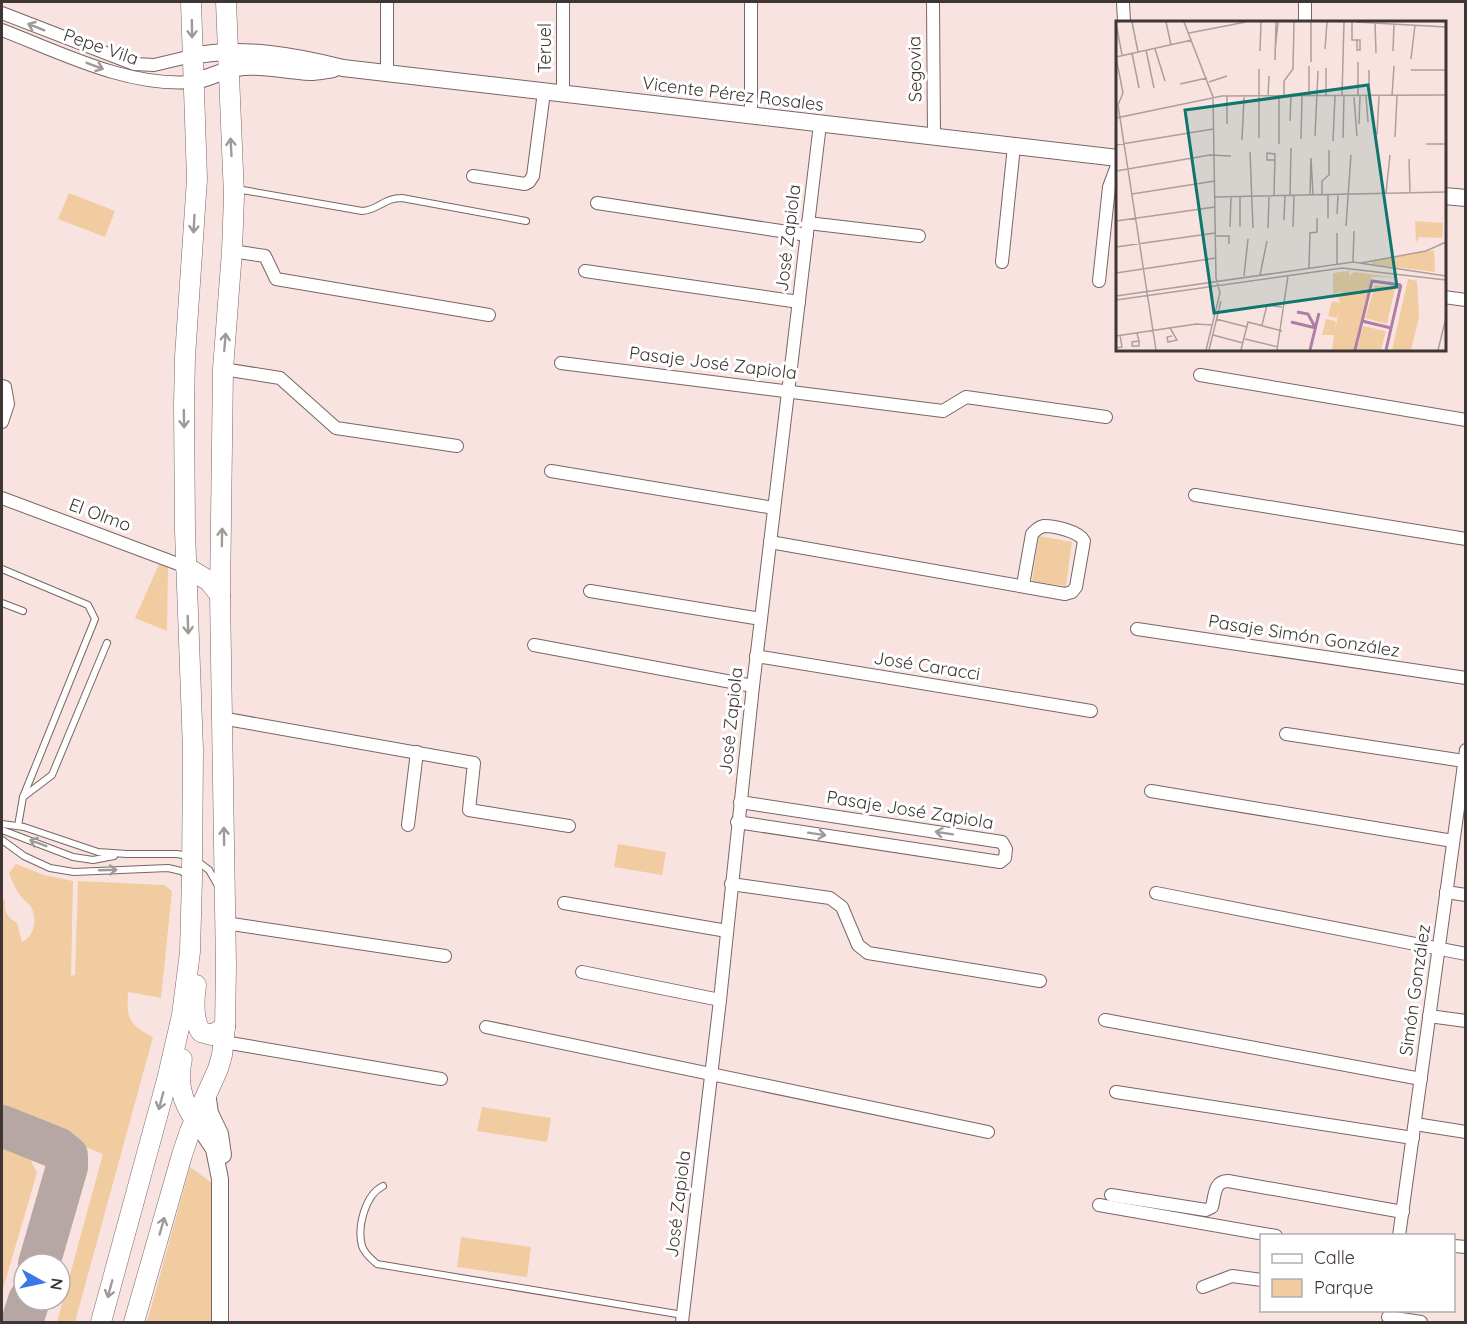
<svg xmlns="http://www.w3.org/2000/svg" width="1467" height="1324" viewBox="0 0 1467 1324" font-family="Quicksand,sans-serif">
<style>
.green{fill:#f1cca1}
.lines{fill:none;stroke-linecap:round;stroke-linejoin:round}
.taxiway{stroke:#b6a6a4;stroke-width:42}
.service-casing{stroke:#786664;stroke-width:8}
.minor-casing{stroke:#786664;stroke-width:14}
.tertiary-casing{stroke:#786664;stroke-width:18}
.primary-casing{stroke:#786664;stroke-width:21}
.service{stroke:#fff;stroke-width:6}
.minor{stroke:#fff;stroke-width:12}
.tertiary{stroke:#fff;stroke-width:16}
.primary{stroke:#fff;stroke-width:20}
.oneway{stroke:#9e9a9a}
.labels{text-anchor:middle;stroke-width:6;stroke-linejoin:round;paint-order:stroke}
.street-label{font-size:18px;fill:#3e3635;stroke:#fff}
.inset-river{fill:none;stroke:#ae7ea4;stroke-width:3}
.inset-road{fill:none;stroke:#ae9e9c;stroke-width:1.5}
.view{fill:#0f766e;fill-opacity:0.15;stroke:#0f766e;stroke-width:3}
.inset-edge{fill:none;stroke:#3e3635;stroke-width:3}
</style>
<rect width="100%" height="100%" fill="#f9e3e1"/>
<g class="green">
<path d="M69,193L115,211L105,237L58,219Z"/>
<path d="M1039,536L1072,542L1066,586L1032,581Z"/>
<path d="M160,562L168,564L167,631L135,618Z"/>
<path d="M618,844L666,852L662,875L614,867Z"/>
<path d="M16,864L44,875L73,881L71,976L75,975L78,881L164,885L172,891L161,998L129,992L128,994C126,1019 130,1026 153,1037L75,1322H57L103,1154L2,1114V898L5,901C4,912 7,917 17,923L22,942C34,937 37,920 32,909C30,904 26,902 23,899C16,891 13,883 9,873Z"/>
<path d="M482,1107L551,1118L547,1142L477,1131Z"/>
<path d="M2,1145L29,1157L37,1173L2,1292Z"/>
<path d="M190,1167L212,1183L213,1322H147Z"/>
<path d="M461,1237L531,1247L527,1277L457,1267Z"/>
</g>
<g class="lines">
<g class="taxiway">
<path d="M2,1126L57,1148L67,1156V1167L39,1264"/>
<path d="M22,1322L29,1300"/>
</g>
<defs>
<g id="service">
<path d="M237,189L362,211C379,210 383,198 402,198L526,221"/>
<path d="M2,569L88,605L95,619L23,797L18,826"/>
<path d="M2,603L23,611"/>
<path d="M23,797L52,775L107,643"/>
<path d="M2,824L24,827L98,852L127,854H177L188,856"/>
<path d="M2,830L73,857L93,860L114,856"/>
<path d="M2,840L24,856L50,868L74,872L168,868L181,871L189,876"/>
<path d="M197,861L209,870L217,884"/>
<path d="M383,1186C365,1195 357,1227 362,1246C364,1253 371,1259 377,1264L683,1315"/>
</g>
<g id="minor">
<path d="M563,2V94"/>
<path d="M933,2L934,137"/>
<path d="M1123,2L1124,22"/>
<path d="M1305,2V22"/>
<path d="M2,13L134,64L154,65L192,56"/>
<path d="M2,30C62,53 127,87 192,82"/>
<path d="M387,73V2"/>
<path d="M751,116V2"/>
<path d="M473,176L525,184L529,182L533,176L544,92"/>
<path d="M597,203L807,235"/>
<path d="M808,223L919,236"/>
<path d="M232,251L265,256L276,279L489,315"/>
<path d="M1002,262L1014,146"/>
<path d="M585,271L799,302"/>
<path d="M1099,281L1109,187L1118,163"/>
<path d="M1444,297L1466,300"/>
<path d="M561,363L943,411L966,397L1106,417"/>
<path d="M223,369L280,378L336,428L457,446"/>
<path d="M1200,375L1466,420"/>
<path d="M2,386L5,387L8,404L2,422"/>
<path d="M551,471L774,508"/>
<path d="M1195,495L1466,539"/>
<path d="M2,498L186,567"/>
<path d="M770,542L1065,594L1072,592L1076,587L1084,541C1079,531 1054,526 1044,526C1038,527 1035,531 1032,534L1023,585"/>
<path d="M590,591L761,619"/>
<path d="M1137,629L1466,678"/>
<path d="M534,645L753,686"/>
<path d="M756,656L1091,711"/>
<path d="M221,718L474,763L469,810L569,826"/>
<path d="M1286,734L1464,761"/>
<path d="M1151,791L1453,841"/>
<path d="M737,822L1000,862L1005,858L1006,849L1002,842L740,802"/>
<path d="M408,825L417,752"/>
<path d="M731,884L830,898L842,907L858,945L868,953L1040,981"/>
<path d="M1446,892L1466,895"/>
<path d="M1156,893L1466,954"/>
<path d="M564,903L727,931"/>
<path d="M225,923L445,956"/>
<path d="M582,972L720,1000"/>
<path d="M1429,1016L1466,1021"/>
<path d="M1105,1020L1421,1079"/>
<path d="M486,1027L988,1132"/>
<path d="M224,1042L441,1079"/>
<path d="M1116,1092L1413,1138"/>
<path d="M1415,1124L1466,1132"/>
<path d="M1111,1195L1206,1210L1212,1207C1215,1195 1214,1181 1228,1181L1403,1212"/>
<path d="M1099,1205L1276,1236"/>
<path d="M1399,1236L1466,750"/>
<path d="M1454,1246L1466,1247"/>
<path d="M1203,1287L1232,1276L1262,1280"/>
<path d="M1388,1317L1421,1322"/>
<path d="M682,1322L720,1000L753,686L820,124"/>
</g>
<g id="tertiary">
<path d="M192,56C240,46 295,56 343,68L1118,158"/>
<path d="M192,82C210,78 225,69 243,67C265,65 287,71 310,72C317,72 326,70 333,69"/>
<path d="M1444,196L1466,198"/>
<path d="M207,1093L210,1113L220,1134L223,1155"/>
<path d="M195,1120L214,1149L220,1179V1322"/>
</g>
<g id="primary">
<path d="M186,567L209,581L220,595"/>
<path d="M196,985C194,999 193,1020 201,1032L212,1035L225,1027"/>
<path d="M182,1059C177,1081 181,1100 195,1120"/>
<path d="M101,1322L167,1080L182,1015L190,952L192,878L193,750L185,531L184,406L185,357L197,179L191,2"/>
<path d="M134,1322L182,1155L190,1131L218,1069L222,1055L225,1027L226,967L220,595L223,369L232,251L234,196L226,2"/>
</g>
</defs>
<use href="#service" class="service-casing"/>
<use href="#minor" class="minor-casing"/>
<use href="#tertiary" class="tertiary-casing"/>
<use href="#primary" class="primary-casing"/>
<use href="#service" class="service"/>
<use href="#minor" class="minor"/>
<use href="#tertiary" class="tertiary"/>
<use href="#primary" class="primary"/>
</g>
<defs><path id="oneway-shaft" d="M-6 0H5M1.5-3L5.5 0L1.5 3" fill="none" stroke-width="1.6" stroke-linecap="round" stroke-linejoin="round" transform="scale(1.5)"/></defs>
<g class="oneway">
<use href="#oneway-shaft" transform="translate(36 27) rotate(-158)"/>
<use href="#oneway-shaft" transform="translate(192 29) rotate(89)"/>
<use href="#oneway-shaft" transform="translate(95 66) rotate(21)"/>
<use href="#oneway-shaft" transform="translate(231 147) rotate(-93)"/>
<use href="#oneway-shaft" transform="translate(194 224) rotate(93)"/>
<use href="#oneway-shaft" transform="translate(225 342) rotate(-85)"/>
<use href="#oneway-shaft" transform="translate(184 419) rotate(89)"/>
<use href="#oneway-shaft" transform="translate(222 537) rotate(-89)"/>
<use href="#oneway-shaft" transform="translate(188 625) rotate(88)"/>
<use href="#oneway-shaft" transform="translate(944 833) rotate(-171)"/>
<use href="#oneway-shaft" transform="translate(817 834) rotate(9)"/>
<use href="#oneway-shaft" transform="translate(224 836) rotate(-91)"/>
<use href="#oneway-shaft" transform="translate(38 843) rotate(-159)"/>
<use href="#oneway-shaft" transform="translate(108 870) rotate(-2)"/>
<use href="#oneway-shaft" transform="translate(161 1101) rotate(105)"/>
<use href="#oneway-shaft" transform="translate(162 1226) rotate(-74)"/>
<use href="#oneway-shaft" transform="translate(110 1289) rotate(105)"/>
</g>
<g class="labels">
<g class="street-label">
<text transform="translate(101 47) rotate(19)" y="6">Pepe Vila</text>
<text transform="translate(545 48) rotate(-90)" y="6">Teruel</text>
<text transform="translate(915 69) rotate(-91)" y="6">Segovia</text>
<text transform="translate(733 94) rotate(7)" y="6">Vicente Pérez Rosales</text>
<text transform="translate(788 238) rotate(-83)" y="6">José Zapiola</text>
<text transform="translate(713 363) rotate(7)" y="6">Pasaje José Zapiola</text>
<text transform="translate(100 515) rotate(20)" y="6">El Olmo</text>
<text transform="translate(1304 636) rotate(9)" y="6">Pasaje Simón González</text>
<text transform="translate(927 666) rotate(9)" y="6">José Caracci</text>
<text transform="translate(731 721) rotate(-84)" y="6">José Zapiola</text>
<text transform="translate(910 810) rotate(9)" y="6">Pasaje José Zapiola</text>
<text transform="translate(1415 990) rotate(-82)" y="6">Simón González</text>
<text transform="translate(678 1204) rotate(-83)" y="6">José Zapiola</text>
</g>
</g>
<g transform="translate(1116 21)">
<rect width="330" height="330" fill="#f9e3e1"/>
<path d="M299,200L327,202L326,217L303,216L300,222ZM318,229L319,251L255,243L257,240ZM233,250V255L238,251L284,257L255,256L238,329H216L218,314H206L210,298L220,300L219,309L223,291L221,297L212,295L216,280L225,282L221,275L227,270L217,273V252ZM292,258L301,260L303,297L295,329H276ZM259,264L279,267L271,303L249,297ZM247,305L270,310L265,329H241Z" fill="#f1cca1"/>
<path class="inset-river" d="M181,291L192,293L199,306M246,300L275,307M175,301L200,307M194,329L203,292M239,329L256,260L285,264M270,329L285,264"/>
<path class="inset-road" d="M16,1L22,31M50,1L55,24M68,1L97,76L100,257L104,272L90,329M236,1V19H244V29H241V19M240,1L330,6M0,2L6,34M259,2L260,32M73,12L130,1M39,28L49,60M209,28L211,1M30,29L38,67M144,30L145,1M159,30L162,1M277,30L278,3M16,32L23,67M0,36L7,72L2,84L40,329M0,36L76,19M295,38L299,4M159,39L160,1M195,41V1M193,45V75M143,48V117M295,49H330M93,61L111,55M64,63L91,57M253,74V49M111,75V103M152,75L153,55M168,75V60L177,48L178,1M210,75V47M226,75L228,1M242,75V41M250,75L252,101M276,75L278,45M238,76L241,115M0,97L106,75L330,74M174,100L175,75M243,103L244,75M261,114L263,75M199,115L202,50M279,116L281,75M227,117L228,75M185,118L186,75M126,119L128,76M217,120L219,75M163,123V75M310,123H330M0,124L97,108M134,131L137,207M195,137L197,174M293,138L294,172M0,150L94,134L115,135M270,172L274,134M16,173L99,160M194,174L195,137M206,174V160L213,154V129M158,175L159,133L151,132V139H159M174,175L175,127M99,176L330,171M221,193L222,174M330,194V227M212,197V174M168,199L169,175M0,200L99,186M230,205L235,134M114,206L115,176M124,206V176M177,206L178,175M152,207L153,176M100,215H113V223M0,226L99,212M237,241L238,210M245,242L310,230L330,221M221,243V212M193,247L194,212L201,211V197M0,252L100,237M144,254L151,220M128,255L132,218M0,275L237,241L330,255M0,279L226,247L330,259M100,298L131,306M146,304L151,284L166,286M54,307L61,319L52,321L51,316L56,315M21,312L23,320V325H16V321L23,320M97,314L127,322M0,315L80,303L96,304M129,318L162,326M0,327L6,326L4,314M93,329L105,280M125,329L132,301L166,310M161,329L172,255M322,329L330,297"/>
<path class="view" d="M252,64L281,266L98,292L69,89Z"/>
<rect width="330" height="330" class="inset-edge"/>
</g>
<rect width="1467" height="1324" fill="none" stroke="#3e3635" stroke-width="6"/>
<rect x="1260" y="1234" width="195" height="78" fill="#ffffff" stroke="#b2afae" stroke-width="1.5"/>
<rect x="1272" y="1254" width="30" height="9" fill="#ffffff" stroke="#b2afae" stroke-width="1.5"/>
<text x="1314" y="1264" font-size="18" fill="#3e3635">Calle</text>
<rect x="1272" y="1279" width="30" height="18" fill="#f1cca1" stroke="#b2afae" stroke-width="1.5"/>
<text x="1314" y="1294" font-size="18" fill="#3e3635">Parque</text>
<g transform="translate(42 1282) rotate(98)"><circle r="28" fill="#ffffff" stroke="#b2afae" stroke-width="1.5"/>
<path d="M0-4.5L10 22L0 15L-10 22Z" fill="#3b78e7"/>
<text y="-9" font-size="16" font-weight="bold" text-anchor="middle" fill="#3e3635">N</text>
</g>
</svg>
